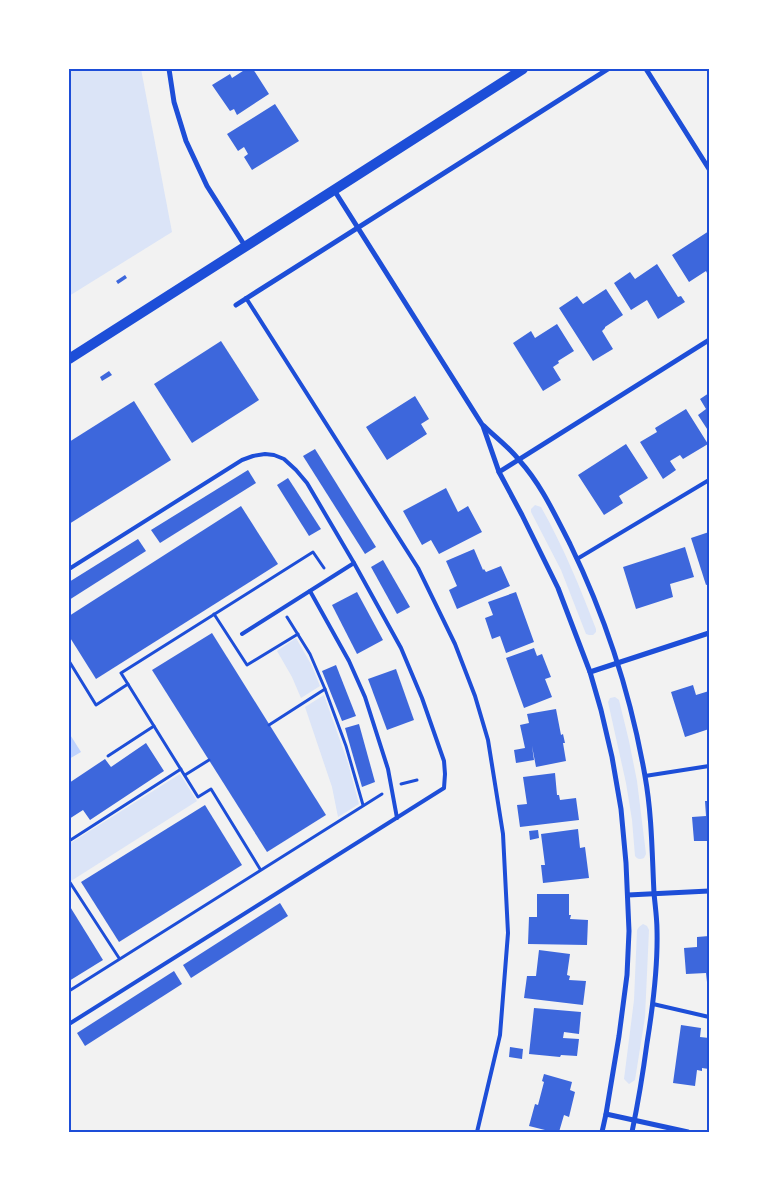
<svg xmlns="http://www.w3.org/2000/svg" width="778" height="1201" viewBox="0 0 778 1201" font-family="Roboto,sans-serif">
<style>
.green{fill:#dbe4f7}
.water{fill:#bfd3fe}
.building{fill:#3d67dc}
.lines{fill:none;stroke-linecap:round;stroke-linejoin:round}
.path{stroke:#1d4ed8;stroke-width:3}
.service{stroke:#1d4ed8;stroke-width:4}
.minor{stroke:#1d4ed8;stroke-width:5}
.secondary{stroke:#1d4ed8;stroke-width:10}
.neatline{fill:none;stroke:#1d4ed8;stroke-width:2}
</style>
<rect width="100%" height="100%" fill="#f2f2f2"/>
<g class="green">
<path d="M69,69H141L172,232L69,296Z"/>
<path d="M535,505L541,507C563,546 580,587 596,629V632L593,635H589L586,634L561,570L531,512V509Z"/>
<path d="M296,638L312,666L320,686L301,698L292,677L277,651Z"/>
<path d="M324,695L348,763L359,804L338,817L332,787L305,707Z"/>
<path d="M615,697L619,700L629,741L637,781L646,854L644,858C640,860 637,859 635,856L632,820L626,783L608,702L610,698Z"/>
<path d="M180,774L197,801L71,881L69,877V844Z"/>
<path d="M643,924L647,926L649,930L645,1017L635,1080L629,1084L624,1079L634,1000L637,930L639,927Z"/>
</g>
<path class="water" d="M69,733L81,752L69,759Z"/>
<g class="building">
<path d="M246,69H253L269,94L237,115L234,109L230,111L212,85L230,74L232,78Z"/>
<path d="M275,104L299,141L252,170L244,157L248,154L244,147L238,151L227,134Z"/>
<path d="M709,231V272L707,273L706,271L689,282L672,255Z"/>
<path d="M657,264L678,297L681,296L685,302L658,319L647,300L631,310L614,283L630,272L635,279Z"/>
<path d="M125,275L127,278L118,284L116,281Z"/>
<path d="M606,289L623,315L605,327V328L602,331L613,349L593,361L559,308L577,296L583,304Z"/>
<path d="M557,324L574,351L558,361L559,363L553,367L561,380L543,391L513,343L531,331L535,338Z"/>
<path d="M221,341L259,400L192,443L154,384Z"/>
<path d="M109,371L112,375L102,381L100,377Z"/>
<path d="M709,393V432L698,415L706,409L700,399Z"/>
<path d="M415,396L429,419L421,424L427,434L387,460L366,427Z"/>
<path d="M134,401L171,460L69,524V442Z"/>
<path d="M686,409L708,444L683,459L680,455L670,461L676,470L663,479L640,442L657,432L655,428Z"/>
<path d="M626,444L648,478L619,496L623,503L604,515L578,475Z"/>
<path d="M315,449L376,547L365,554L303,456Z"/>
<path d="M248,470L256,483L160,543L151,530Z"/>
<path d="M288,478L321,529L309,536L277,485Z"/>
<path d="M446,488L458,512L468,506L482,532L439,554L431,540L422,545L403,511Z"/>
<path d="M241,506L278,564L96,679L69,636V616Z"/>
<path d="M709,532V584L706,585L691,538Z"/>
<path d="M138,539L146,551L69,600V582Z"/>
<path d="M685,547L694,577L670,584L673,597L636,609L623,567Z"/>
<path d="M474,549L483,570L484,569L486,572L501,566L510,586L457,609L449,590L457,586L446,561Z"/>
<path d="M383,560L410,607L397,614L371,567Z"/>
<path d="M357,592L383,640L357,654L332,605Z"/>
<path d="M516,592L534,642L506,653L500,636L492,639L485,618L493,615L488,602Z"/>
<path d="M212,633L326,815L267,852L152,670Z"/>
<path d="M534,648L537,656L542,654L551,677L545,679L552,697L524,708L506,658Z"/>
<path d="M336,665L356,716L342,721L322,671Z"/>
<path d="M396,669L414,720L387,730L368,679Z"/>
<path d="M693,685L696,695L709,691V729L685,737L671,692Z"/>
<path d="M556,709L561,735L563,734L565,743H563L566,761L536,767L532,746L534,760L516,763L514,750L525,748L520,725L529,723L527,714Z"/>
<path d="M359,724L375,782L362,787L345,728Z"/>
<path d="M146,743L164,771L90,820L83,810L69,819V783L105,759L111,767Z"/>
<path d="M555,773L557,795H559L560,800L576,798L579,820L520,827L517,805L527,804L523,777Z"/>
<path d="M705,801H709V841H694L692,817L706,816Z"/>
<path d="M205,805L242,865L119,942L81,882Z"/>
<path d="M578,829L580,848L585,847L589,878L543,883L541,865H545L541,834Z"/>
<path d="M538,830L539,838L530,840L529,831Z"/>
<path d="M537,894H569V915H571L570,919L588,920L587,945L528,944L529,917H537Z"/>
<path d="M280,903L288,916L191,978L183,965Z"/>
<path d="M69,905L103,960L69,981Z"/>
<path d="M709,936V982H707L706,973L686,974L684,948L697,947V937Z"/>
<path d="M539,950L570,954L567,975L570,976L569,980L586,981L583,1005L524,998L527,976H536Z"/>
<path d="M174,971L182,984L85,1046L77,1033Z"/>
<path d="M534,1008L581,1012L579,1034L564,1032L563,1038L579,1039L577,1056L561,1055L560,1057L529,1054Z"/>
<path d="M681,1025L701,1028L700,1037L709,1038V1069L702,1068V1071L697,1070L695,1086L673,1083Z"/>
<path d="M510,1047L523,1049L522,1059L509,1057Z"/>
<path d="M544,1074L572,1082L570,1090L575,1092L569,1117L564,1115L559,1132H553L529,1126L535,1104L538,1105L544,1082L542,1081Z"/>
</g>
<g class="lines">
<g class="path">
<path d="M214,614L247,665L298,634"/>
<path d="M287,617L310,654L325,689L346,746L363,805"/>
<path d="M69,661L96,705L128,684"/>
<path d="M269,725L325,689"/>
<path d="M108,756L154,726"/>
<path d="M185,775L209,760"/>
<path d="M401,784L417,780"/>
<path d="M69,841L181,769"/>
<path d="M260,869L211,789L198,797L121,673L313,552L324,568"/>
<path d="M69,881L119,958"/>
<path d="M69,991L382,794"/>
</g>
<g class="service">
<path d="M246,298L418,568L455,644L475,696L488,740L503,834L508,933L500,1035L477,1132"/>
<path d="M577,559L709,480"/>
<path d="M69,569L242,460L253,456L265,454L274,455L284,459L296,470L307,483L354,563L401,648L422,698L444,761L445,774L444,788L69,1024"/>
<path d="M310,591L349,661L365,697L388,769L397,818"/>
<path d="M242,634L354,563"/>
<path d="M645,776L709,766"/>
<path d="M653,1004L709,1017"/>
</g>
<g class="minor">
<path d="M169,69L174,102L186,141L207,186L245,246"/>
<path d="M646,69L709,169"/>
<path d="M334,190L483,426L499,472L522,515L558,588L590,672L601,710L612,757L621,809L626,863L629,931L627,975L619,1036L606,1114L602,1132"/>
<path d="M236,305L608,69"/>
<path d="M484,426C495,437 509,447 519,460C541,484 555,515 570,544C605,616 631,696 645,776C652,815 652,854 654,893C655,905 657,918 657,930C658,968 653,1006 647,1043C643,1073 638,1103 632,1132"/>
<path d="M499,472L709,340"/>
<path d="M590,672L709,633"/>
<path d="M628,895L709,891"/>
<path d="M606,1114L688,1132"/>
</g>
<path class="secondary" d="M69,359L334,190L523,69"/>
</g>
<rect width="778" height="1201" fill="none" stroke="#ffffff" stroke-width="140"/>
<rect x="70" y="70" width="638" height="1061" class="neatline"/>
</svg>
